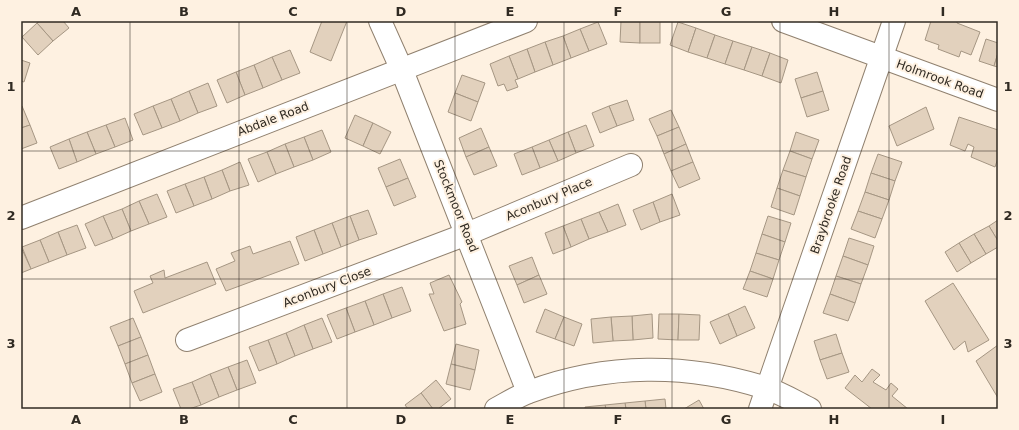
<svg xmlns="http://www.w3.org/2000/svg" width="1019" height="430" viewBox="0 0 1019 430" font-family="'DejaVu Sans',sans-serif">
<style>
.building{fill:#e2d1bd;stroke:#a59683}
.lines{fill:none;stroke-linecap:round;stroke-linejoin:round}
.minor-casing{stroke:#90816f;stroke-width:24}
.minor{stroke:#fff;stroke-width:22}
.grid{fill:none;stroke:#302a22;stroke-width:1;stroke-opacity:0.55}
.labels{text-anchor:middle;stroke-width:4;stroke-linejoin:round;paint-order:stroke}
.street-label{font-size:12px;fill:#302a22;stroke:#fef1e1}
.neatline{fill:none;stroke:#302a22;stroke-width:1.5}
.grid-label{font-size:13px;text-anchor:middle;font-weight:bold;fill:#302a22}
</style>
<rect width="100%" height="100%" fill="#fef1e1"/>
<g class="building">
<path d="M40,21H63L69,28L53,41L37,23Z"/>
<path d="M322,21H347L331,61L310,52Z"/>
<path d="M621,21H640V43L620,42Z"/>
<rect x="640" y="21" width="20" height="22"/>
<path d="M931,21H957V23L980,32L971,55L961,51L959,57L938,49L939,45L925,40Z"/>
<path d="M598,22L607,44L589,51L580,29Z"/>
<path d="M678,22L696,28L688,52L670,45Z"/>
<path d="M37,23L53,41L38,55L22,37Z"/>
<path d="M696,28L715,35L707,58L688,52Z"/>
<path d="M580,29L589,51L571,58L563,36Z"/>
<path d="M715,35L733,41L725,64L707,58Z"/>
<path d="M563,36L571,58L553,65L545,42Z"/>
<path d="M986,39L998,43V53L994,66L979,61Z"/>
<path d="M733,41L752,47L744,70L725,64Z"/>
<path d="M545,42L553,65L535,72L527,49Z"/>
<path d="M752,47L770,53L762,76L744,70Z"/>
<path d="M527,49L535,72L518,79L509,56Z"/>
<path d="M290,50L300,73L282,80L272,57Z"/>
<path d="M770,53L788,60L781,83L762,76Z"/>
<path d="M998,53V67L994,66Z"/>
<path d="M509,56L518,79L515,80L518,87L507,91L504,84L498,86L490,64Z"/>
<path d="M272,57L282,80L263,88L254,65Z"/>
<path d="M21,60L30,63L24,82L21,81Z"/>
<path d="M254,65L263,88L245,95L236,72Z"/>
<path d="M236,72L245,95L227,103L217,80Z"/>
<path d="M817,72L823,91L801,98L795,79Z"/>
<path d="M462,75L485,83L478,102L455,93Z"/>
<path d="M208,83L217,106L198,113L189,91Z"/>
<path d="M189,91L198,113L180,121L171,99Z"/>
<path d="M823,91L829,110L807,117L801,98Z"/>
<path d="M455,93L478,102L471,121L448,112Z"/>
<path d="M171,99L180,121L162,128L153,106Z"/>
<path d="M627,100L634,120L617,126L609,106Z"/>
<path d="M22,106L30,125L21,128V107Z"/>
<path d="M153,106L162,128L143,135L134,114Z"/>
<path d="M609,106L617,126L600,133L592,113Z"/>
<path d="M926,107L934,129L897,146L889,126Z"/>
<path d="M671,110L679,127L657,136L649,119Z"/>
<path d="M355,115L373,123L363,146L345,138Z"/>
<path d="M959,117L998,130V158L995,167L971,157L974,147L968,144L965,151L950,145Z"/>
<path d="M125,118L133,140L115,147L106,125Z"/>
<path d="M373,123L391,132L380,154L363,146Z"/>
<path d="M30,125L37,143L21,149V128Z"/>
<path d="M106,125L115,147L96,154L87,132Z"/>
<path d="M586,125L594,146L576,153L568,132Z"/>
<path d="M679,127L686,144L664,154L657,136Z"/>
<path d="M481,128L489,147L466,157L459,138Z"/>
<path d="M322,130L331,152L313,160L304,137Z"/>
<path d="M87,132L96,154L77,162L69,139Z"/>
<path d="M568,132L576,153L558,161L549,140Z"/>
<path d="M796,132L819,140L812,159L790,151Z"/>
<path d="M304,137L313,160L294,167L285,144Z"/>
<path d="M69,139L77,162L59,169L50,147Z"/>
<path d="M549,140L558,161L540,168L532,147Z"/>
<path d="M285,144L294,167L276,174L267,152Z"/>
<path d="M686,144L693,162L671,171L664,154Z"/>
<path d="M489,147L497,166L474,175L466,157Z"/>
<path d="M532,147L540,168L522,175L514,154Z"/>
<path d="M790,151L812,159L806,177L783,170Z"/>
<path d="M267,152L276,174L258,182L248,159Z"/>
<path d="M878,154L902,162L895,181L871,173Z"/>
<path d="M400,159L408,178L386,187L378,168Z"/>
<path d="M240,162L249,185L230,191L222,170Z"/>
<path d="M693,162L700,179L679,188L671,171Z"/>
<path d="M222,170L230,191L212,199L204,177Z"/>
<path d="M783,170L806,177L800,196L777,188Z"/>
<path d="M871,173L895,181L889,200L865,192Z"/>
<path d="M204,177L212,199L194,206L185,184Z"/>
<path d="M408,178L416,197L394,206L386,187Z"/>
<path d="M185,184L194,206L176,213L167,191Z"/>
<path d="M777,188L800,196L794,215L771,207Z"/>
<path d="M865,192L889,200L882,219L858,211Z"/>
<path d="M157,194L167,217L149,224L139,201Z"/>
<path d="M672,194L680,215L660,222L653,202Z"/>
<path d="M139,201L149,224L131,231L122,209Z"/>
<path d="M653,202L660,222L641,230L633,210Z"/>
<path d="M618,204L626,225L608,232L599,212Z"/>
<path d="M122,209L131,231L113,239L103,216Z"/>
<path d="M368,210L377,234L359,240L350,216Z"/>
<path d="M858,211L882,219L875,238L851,229Z"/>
<path d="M599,212L608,232L589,239L581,219Z"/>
<path d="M103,216L113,239L95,246L85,224Z"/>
<path d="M350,216L359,240L341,247L332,223Z"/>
<path d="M768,216L791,223L785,242L762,234Z"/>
<path d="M581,219L589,239L571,247L563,226Z"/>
<path d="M998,220V241L989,226Z"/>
<path d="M332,223L341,247L323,254L314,230Z"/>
<path d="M77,225L86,248L67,255L58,232Z"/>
<path d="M563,226L571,247L553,254L545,233Z"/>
<path d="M989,226L998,241V247L986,254L974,234Z"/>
<path d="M314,230L323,254L305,261L296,237Z"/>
<path d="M58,232L67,255L49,262L40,240Z"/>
<path d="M762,234L785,242L779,260L756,253Z"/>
<path d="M974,234L986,254L971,263L959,243Z"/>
<path d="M849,238L874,246L868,265L843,256Z"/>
<path d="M40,240L49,262L31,269L22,247Z"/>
<path d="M290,241L299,264L226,291L216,269L235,261L231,253L250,246L253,254Z"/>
<path d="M959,243L971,263L957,272L945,252Z"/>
<path d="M21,247L31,269L21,273Z"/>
<path d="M756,253L779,260L773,279L750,271Z"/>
<path d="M843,256L868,265L861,284L836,276Z"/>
<path d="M532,257L539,275L517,285L509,266Z"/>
<path d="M207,262L216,284L143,313L134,291L153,283L150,276L164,270L165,278Z"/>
<path d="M750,271L773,279L767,297L743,289Z"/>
<path d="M449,275L462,302L460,304L466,324L444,331L429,294H434L430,283Z"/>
<path d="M539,275L547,294L524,303L517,285Z"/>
<path d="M836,276L861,284L855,303L830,294Z"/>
<path d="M953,283L989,340L968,352L965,341L954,350L925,301Z"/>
<path d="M402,287L411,311L392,318L383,294Z"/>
<path d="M383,294L392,318L374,325L365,301Z"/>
<path d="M830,294L855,303L848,321L823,313Z"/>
<path d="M365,301L374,325L355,332L346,308Z"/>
<path d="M745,306L755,328L737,336L728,314Z"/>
<path d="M346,308L355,332L337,339L327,315Z"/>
<path d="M545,309L564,317L555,339L536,332Z"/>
<path d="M652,314L653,338L633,340L632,316Z"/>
<path d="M659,314H679L678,340L658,339Z"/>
<path d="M679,314L700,315L699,340H678Z"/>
<path d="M728,314L737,336L720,344L710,322Z"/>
<path d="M632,316L633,340L613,341L611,317Z"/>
<path d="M564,317L582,324L574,346L555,339Z"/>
<path d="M611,317L613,341L593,343L591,319Z"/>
<path d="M133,318L141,337L118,346L110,327Z"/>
<path d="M322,318L332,342L313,349L304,325Z"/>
<path d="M304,325L313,349L295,356L286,333Z"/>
<path d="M286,333L295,356L277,364L268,340Z"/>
<path d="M836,334L842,353L820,360L814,341Z"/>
<path d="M141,337L148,355L125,364L118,346Z"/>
<path d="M268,340L277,364L259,371L249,347Z"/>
<path d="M456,344L479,350L475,370L451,364Z"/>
<path d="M998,345V398L976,361Z"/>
<path d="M842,353L849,372L827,379L820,360Z"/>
<path d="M148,355L155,374L132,383L125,364Z"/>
<path d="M247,360L256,383L237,390L228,367Z"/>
<path d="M451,364L475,370L470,390L446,384Z"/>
<path d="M228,367L237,390L219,397L210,374Z"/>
<path d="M872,369L880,375L873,382L886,390L891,383L898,389L892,396L908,409H872L845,388L855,375L862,382Z"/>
<path d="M155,374L162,392L140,401L132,383Z"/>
<path d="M210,374L219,397L201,405L192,382Z"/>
<path d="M436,380L451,399L438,409H433L421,393Z"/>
<path d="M192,382L201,405L189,409H181L173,389Z"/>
<path d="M421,393L433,409H408L405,405Z"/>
<path d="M665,399L666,409H646L645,401Z"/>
<path d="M699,400L704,409H684Z"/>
<path d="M645,401L646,409H626L625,403Z"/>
<path d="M625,403L626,409H606L605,405Z"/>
<path d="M605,405L606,409H585V407Z"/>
</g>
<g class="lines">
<defs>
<g id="minor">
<path d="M380,21L401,68L528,392"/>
<path d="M783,21L998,100"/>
<path d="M21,218L526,21"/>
<path d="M187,340L467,234L631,165"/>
<path d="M496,409C507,403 518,396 529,392C606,363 688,363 766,388C781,393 796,402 810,409"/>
<path d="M760,409L894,21"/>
</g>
</defs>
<use href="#minor" class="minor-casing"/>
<use href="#minor" class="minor"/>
</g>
<path class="grid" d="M130,21V409M239,21V409M347,21V409M455,21V409M564,21V409M672,21V409M780,21V409M889,21V409M21,151H998M21,279H998"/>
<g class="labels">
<g class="street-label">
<text transform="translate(940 79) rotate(20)" y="4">Holmrook Road</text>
<text transform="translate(273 119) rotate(-21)" y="4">Abdale Road</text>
<text transform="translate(549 199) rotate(-23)" y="4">Aconbury Place</text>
<text transform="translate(831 205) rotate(-71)" y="4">Braybrooke Road</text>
<text transform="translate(456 206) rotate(68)" y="4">Stockmoor Road</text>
<text transform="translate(327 287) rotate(-21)" y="4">Aconbury Close</text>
</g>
</g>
<rect width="1019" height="430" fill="none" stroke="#fef1e1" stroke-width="44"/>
<rect x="22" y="22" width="975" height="386" class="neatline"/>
<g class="grid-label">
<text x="76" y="16">A</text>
<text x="184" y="16">B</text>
<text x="293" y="16">C</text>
<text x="401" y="16">D</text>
<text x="510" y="16">E</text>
<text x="618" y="16">F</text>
<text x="726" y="16">G</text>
<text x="834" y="16">H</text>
<text x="943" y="16">I</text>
<text x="11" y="91">1</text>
<text x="1008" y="91">1</text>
<text x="11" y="220">2</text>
<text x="1008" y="220">2</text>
<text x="11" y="348">3</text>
<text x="1008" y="348">3</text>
<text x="76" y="424">A</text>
<text x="184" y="424">B</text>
<text x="293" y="424">C</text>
<text x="401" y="424">D</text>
<text x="510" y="424">E</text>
<text x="618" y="424">F</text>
<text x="726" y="424">G</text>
<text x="834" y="424">H</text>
<text x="943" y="424">I</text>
</g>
</svg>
